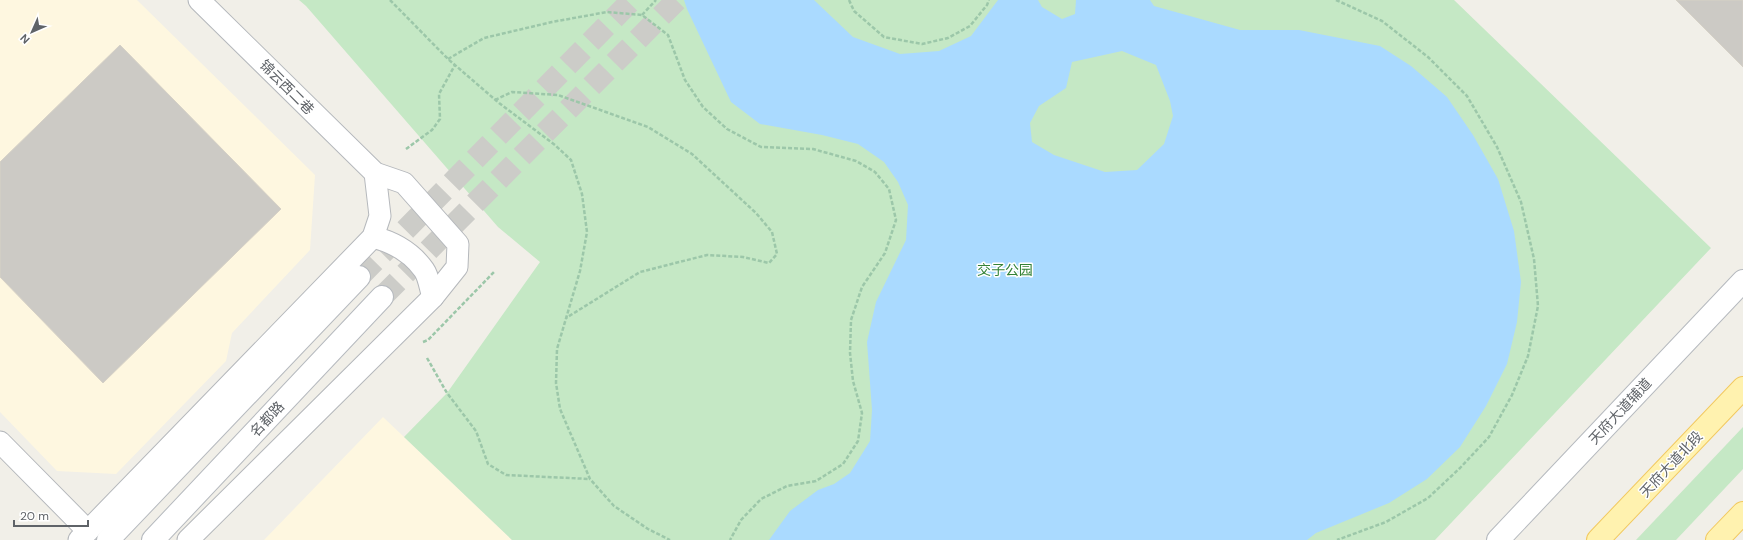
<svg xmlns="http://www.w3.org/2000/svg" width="1743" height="540" viewBox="0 0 1743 540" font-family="'DM Sans','Noto Sans SC',sans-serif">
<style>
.commercial{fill:#fef7e0}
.green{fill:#c5e8c5}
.water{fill:#aadaff;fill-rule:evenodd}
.building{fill:#cccac5;stroke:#d6d1c6}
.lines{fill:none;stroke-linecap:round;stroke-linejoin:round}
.secondary-tunnel{stroke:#ccccc8;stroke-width:22;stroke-dasharray:22 11;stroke-linecap:butt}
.street-casing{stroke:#b5b8bc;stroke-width:23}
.secondary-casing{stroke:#b6babf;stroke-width:24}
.primary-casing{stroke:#f2c960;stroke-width:24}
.path{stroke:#9cc7a9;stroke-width:2.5;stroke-dasharray:4 2;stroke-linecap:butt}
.street{stroke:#fff;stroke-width:21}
.secondary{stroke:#fff;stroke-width:22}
.primary{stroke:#fff2af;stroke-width:22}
.labels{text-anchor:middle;stroke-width:3;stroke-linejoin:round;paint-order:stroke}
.street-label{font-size:14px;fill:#5f6368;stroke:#fff}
.park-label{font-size:14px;fill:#348238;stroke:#fff}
</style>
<rect width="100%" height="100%" fill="#f1efe8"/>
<g class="commercial">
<path d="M0,0H137L315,175L310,250L232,333L226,361L116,474L57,471L0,412Z"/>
<path d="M383,417L404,437L512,540H264Z"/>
</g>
<g class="green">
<path d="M299,0H1454L1711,248L1435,540H512L404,437L447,393L540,262L498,227L306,6Z"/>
<path d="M1743,427V469L1676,540H1636Z"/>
</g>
<path class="water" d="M684,0H814L853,37L900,54L939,51L971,36L998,0H1038L1042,7L1062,19L1075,14L1076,0H1150L1154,6L1240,30H1299L1380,46L1411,66L1447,97L1473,135L1498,179L1514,231L1521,282L1517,322L1507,364L1486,406L1460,447L1427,479L1389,503L1316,533L1307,540H769L790,511L818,490L834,484L850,473L870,441L872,410L867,342L876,302L906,240L908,205L898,182L884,162L858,144L822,135L760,124L731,102L687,9ZM1122,51L1156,65L1170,101L1173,116L1164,144L1137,170L1105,172L1054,155L1032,142L1030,123L1039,106L1066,88L1072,62Z"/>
<g class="building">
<path d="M1676,0H1743V67Z"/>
<path d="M120,45L281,209L103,383L0,277V162Z"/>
</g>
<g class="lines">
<g class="secondary-tunnel">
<path d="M359,277L632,0"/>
<path d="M382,297L677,0"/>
</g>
<defs>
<g id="street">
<path d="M373,237C393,242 412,253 424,270C429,277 430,289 433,297"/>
<path d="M0,442L88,531"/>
<path d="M79,540L373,237L380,216L375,173"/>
<path d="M188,540L433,297L457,267L458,244L404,183L375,173L199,0"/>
</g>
<g id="secondary">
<path d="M108,540L359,277"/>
<path d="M153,540L382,297"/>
<path d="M1498,540L1743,281"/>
</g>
<g id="primary">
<path d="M1598,540L1743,388"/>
<path d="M1717,540L1743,513"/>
</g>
</defs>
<use href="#street" class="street-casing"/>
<use href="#secondary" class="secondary-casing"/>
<use href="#primary" class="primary-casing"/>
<g class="path">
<path d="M390,0L448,59L499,103L555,145L571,160L582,194L587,232L580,271L557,349L556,383L560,409L590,479L614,506L648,529L670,540"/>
<path d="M849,0L854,11L884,37L922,44L948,38L970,26L987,5L989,0"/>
<path d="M1336,0L1382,21L1428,57L1467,96L1497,147L1521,202L1534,259L1538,306L1528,356L1512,395L1489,437L1460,468L1428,498L1386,522L1337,540"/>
<path d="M642,15L656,0"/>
<path d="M448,59L484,38L552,22L607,12L642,15L668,35L685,80L703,107L727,129L761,147L813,149L856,161L875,172L889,189L896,220L885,253L862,287L851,320L850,353L853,381L862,413L858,441L843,464L816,481L787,486L761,499L741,520L730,540"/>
<path d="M495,100L512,92L558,95L648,127L692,154L756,213L772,232L777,254L769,263L743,257L707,255L640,272L566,318"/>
<path d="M406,149L432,130L440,119L439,94L455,65"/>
<path d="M423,342L428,340L494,272"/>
<path d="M427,358L447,393L476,431L488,464L506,475L590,479"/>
</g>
<use href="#street" class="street"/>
<use href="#secondary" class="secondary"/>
<use href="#primary" class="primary"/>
</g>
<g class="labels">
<g class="street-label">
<text transform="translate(287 87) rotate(45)" y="5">锦云西二巷</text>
<text transform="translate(1620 411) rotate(-47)" y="5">天府大道辅道</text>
<text transform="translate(267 419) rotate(-47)" y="5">名都路</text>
<text transform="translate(1671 464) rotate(-47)" y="5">天府大道北段</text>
</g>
<g class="park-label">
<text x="1005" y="275">交子公园</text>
</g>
</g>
<g transform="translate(32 32) rotate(225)" stroke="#ffffff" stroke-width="3" paint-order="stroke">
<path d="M0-3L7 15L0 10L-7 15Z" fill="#5f6368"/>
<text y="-6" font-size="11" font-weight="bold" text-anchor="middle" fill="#5f6368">N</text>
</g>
<path d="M14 520v6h74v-6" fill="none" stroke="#5f6368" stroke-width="2"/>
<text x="20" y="520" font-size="12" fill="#5f6368" stroke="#ffffff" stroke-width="3" paint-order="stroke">20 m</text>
</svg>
